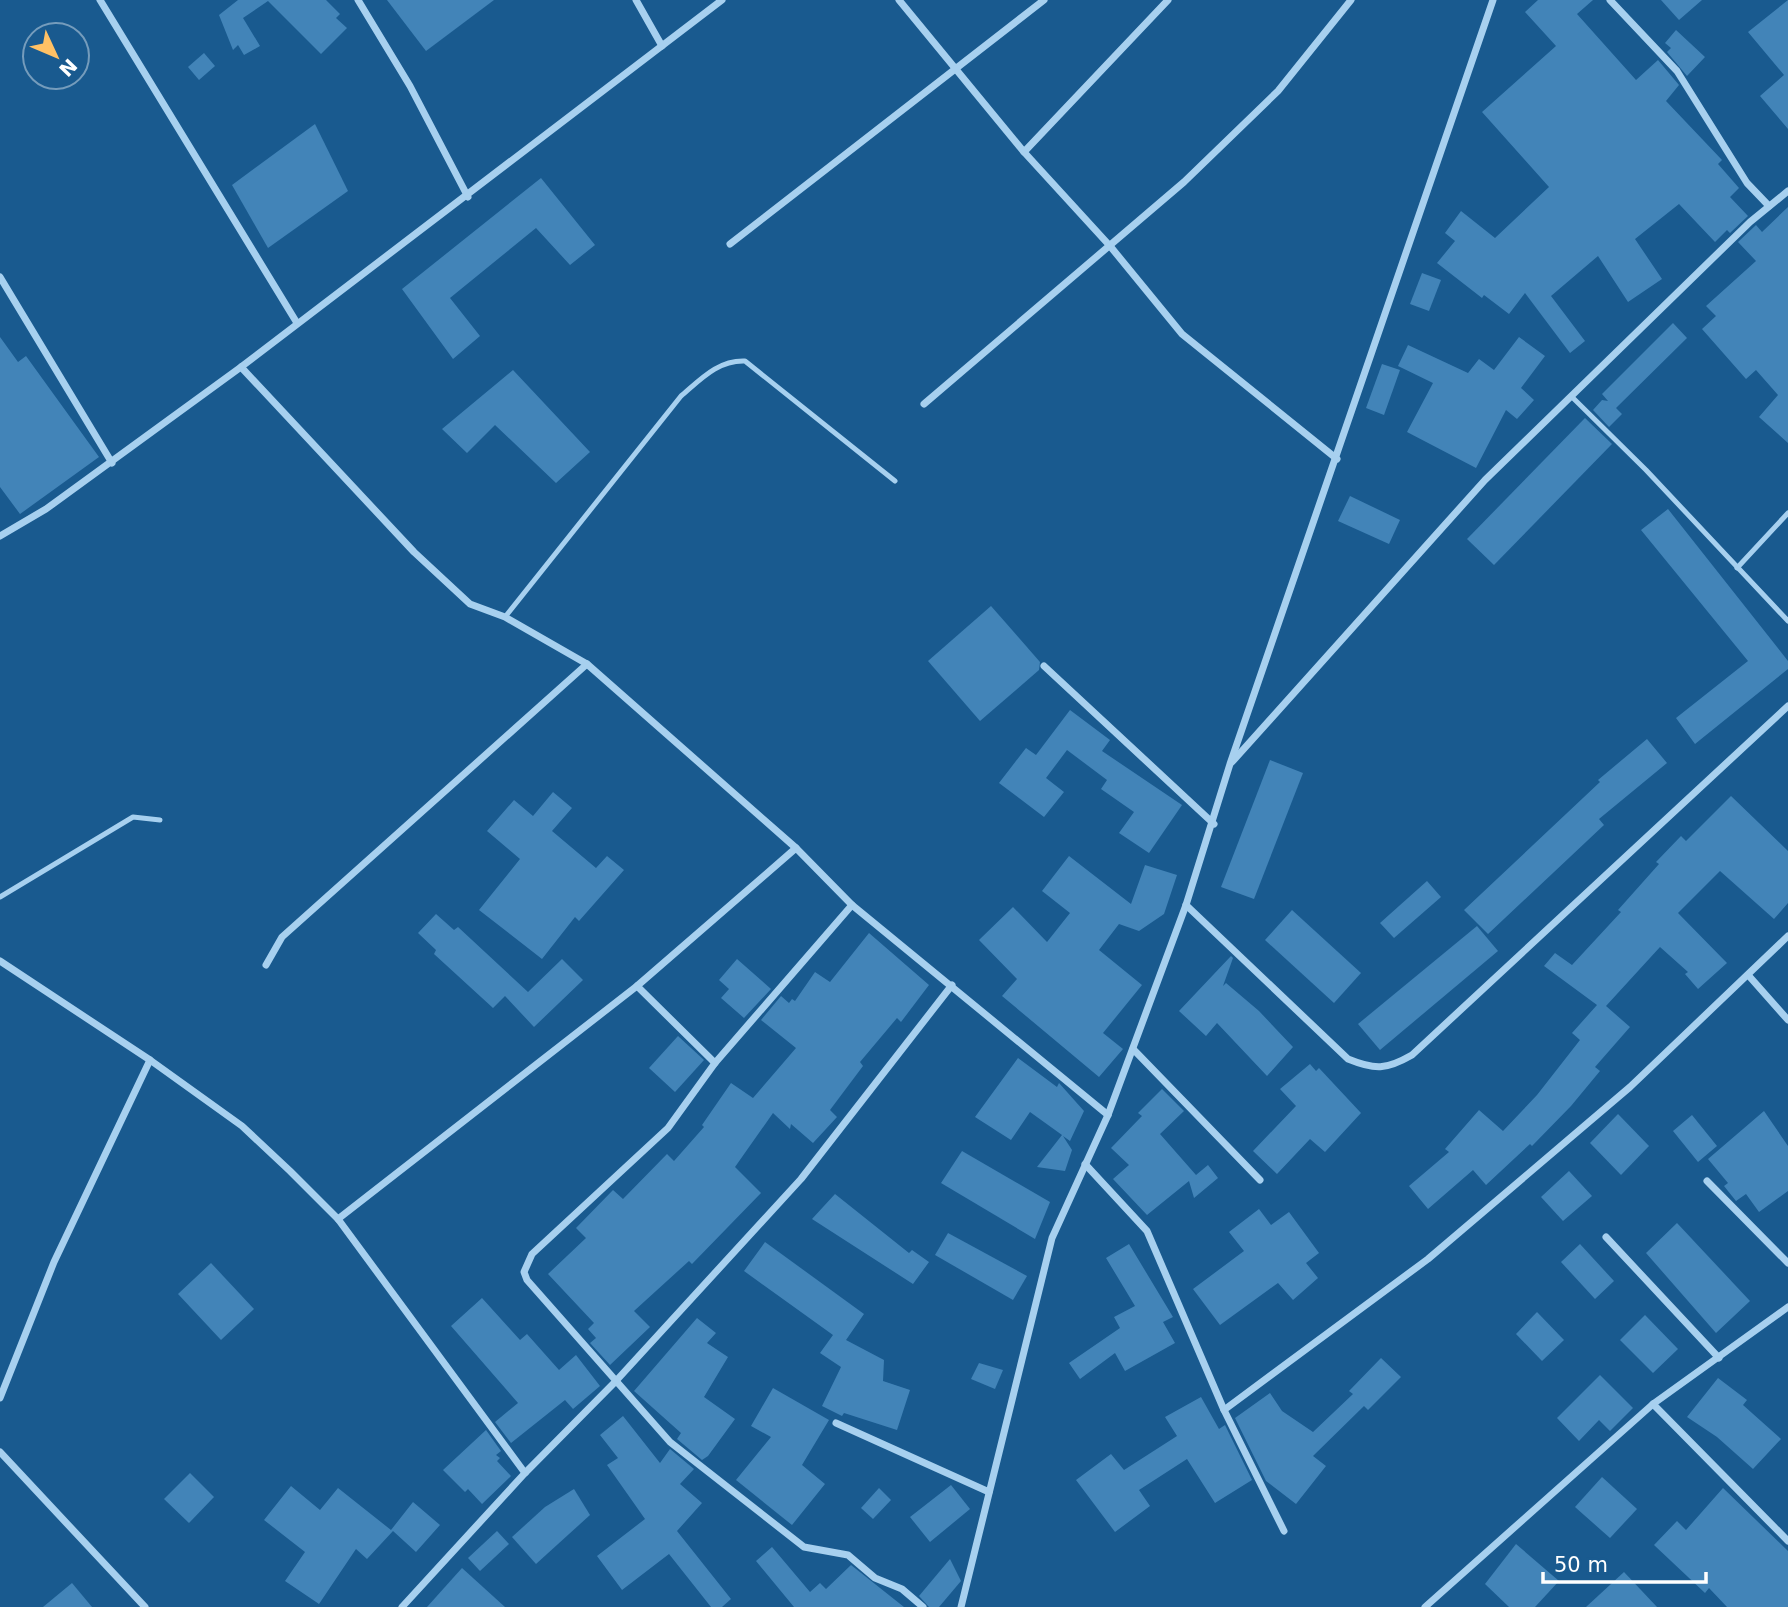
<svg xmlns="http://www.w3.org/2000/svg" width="1788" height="1607" viewBox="0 0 1788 1607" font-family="'DejaVu Sans',sans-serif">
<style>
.building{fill:#4284b8}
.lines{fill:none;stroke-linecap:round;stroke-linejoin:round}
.service{stroke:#a7d0ef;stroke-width:5}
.minor{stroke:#a7d0ef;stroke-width:7}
</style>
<rect width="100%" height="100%" fill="#195a8f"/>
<g class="building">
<path d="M238,0H326L340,14L336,18L347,28L321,54L268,1L243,18L260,46L244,55L238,45L233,50L219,15Z"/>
<path d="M387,0H494L426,51Z"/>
<path d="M1538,0H1593L1577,14L1636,80L1658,60L1679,85L1666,101L1722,160L1718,164L1739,188L1730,197L1748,216L1730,233L1727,230L1715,242L1679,204L1635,239L1662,279L1628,302L1598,256L1551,296L1585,341L1570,353L1525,293L1509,314L1484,295L1482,298L1437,263L1455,241L1445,233L1461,211L1495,238L1549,187L1482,112L1556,46L1525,12Z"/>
<path d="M1661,0H1702L1679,20Z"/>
<path d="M1788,0V129L1760,96L1784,75L1748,32Z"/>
<path d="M1676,30L1705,57L1687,76L1667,52L1671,48L1665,43Z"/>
<path d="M204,53L215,66L199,80L188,67Z"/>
<path d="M315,124L348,191L268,248L232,185Z"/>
<path d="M541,178L595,245L570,265L536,228L450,298L480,336L453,359L402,289Z"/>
<path d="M1788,207V443L1759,417L1778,395L1756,370L1746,379L1702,329L1716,316L1706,306L1756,261L1738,242L1756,225L1762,232Z"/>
<path d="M1422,273L1441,280L1429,311L1410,304Z"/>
<path d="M1673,323L1687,338L1616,408L1622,414L1609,427L1593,410L1602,400L1608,401L1602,394Z"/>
<path d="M0,337L18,362L26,356L99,457L20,514L0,487Z"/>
<path d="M1519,337L1545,356L1521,388L1534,400L1517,419L1506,410L1476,468L1407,432L1433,383L1398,366L1408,345L1468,373L1479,359L1494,370Z"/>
<path d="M1382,364L1400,370L1384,415L1366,408Z"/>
<path d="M513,370L590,452L556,483L495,425L467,453L442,429Z"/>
<path d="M1585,418L1612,444L1494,565L1467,539Z"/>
<path d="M1350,496L1400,520L1389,544L1338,521Z"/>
<path d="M1668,509L1788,661V669L1695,744L1676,718L1748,661L1641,530Z"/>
<path d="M991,606L1040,662L1039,670L980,721L928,661Z"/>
<path d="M1070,710L1110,740L1102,751L1182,805L1149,853L1119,833L1134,812L1101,789L1107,780L1067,750L1046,778L1064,792L1044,817L999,783L1026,748L1036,755Z"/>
<path d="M1647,739L1667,763L1599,819L1604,825L1488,934L1464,910L1600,782L1598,780Z"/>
<path d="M1270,760L1303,773L1254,899L1221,887Z"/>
<path d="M553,792L572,808L552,831L596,868L607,856L624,870L579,921L575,917L542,959L479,910L520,859L487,831L514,800L533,816Z"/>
<path d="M1731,796L1788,851V903L1774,919L1720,871L1678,913L1727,963L1698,989L1685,974L1688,972L1660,947L1606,1006L1630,1027L1595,1067L1600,1071L1571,1106L1532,1146L1530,1144L1486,1185L1473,1170L1428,1209L1409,1186L1449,1152L1445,1149L1479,1110L1503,1131L1537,1095L1580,1040L1572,1033L1597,1005L1544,966L1555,953L1572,965L1621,912L1618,910L1659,864L1656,862L1681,836L1686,841Z"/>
<path d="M1069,856L1131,904L1145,865L1177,875L1164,914L1139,931L1119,924L1099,950L1142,985L1103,1033L1123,1049L1099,1077L1002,996L1017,979L979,940L1013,907L1047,942L1070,913L1042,891Z"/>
<path d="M1427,881L1441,897L1394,938L1380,923Z"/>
<path d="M1292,910L1361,973L1334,1003L1265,940Z"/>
<path d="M436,914L454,930L458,927L528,992L562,959L583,980L534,1027L505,996L493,1008L434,954L436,950L418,933Z"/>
<path d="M1477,926L1498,951L1380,1050L1358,1024Z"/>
<path d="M869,933L929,985L901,1022L897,1018L860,1062L863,1066L830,1110L837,1117L813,1143L791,1124L790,1129L773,1113L735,1167L761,1193L692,1264L689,1261L634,1311L650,1327L610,1365L590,1343L596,1338L588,1329L594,1323L548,1274L586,1238L576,1228L613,1190L623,1199L667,1154L674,1161L704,1127L702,1125L731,1083L753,1098L796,1048L761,1020L781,996L789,1003L792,999L795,1001L815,972L830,982Z"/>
<path d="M1231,956L1233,958L1223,986L1226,983L1259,1011L1293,1047L1267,1076L1217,1023L1206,1036L1179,1011Z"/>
<path d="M737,959L771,989L744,1018L721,998L729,989L719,980Z"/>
<path d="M678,1036L704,1060L675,1092L649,1068Z"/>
<path d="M1018,1058L1057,1087L1059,1083L1084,1111L1070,1141L1063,1136L1072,1150L1065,1171L1037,1167L1062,1135L1030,1112L1011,1140L975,1117Z"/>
<path d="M1310,1064L1316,1071L1319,1068L1361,1113L1325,1152L1310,1139L1277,1174L1253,1151L1296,1106L1280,1089Z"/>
<path d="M1162,1089L1184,1111L1160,1134L1196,1175L1208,1165L1218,1178L1194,1198L1189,1181L1147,1215L1113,1179L1129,1165L1111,1148L1142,1116L1138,1113Z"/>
<path d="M1764,1111L1788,1146V1191L1759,1212L1746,1194L1736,1201L1724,1186L1728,1183L1708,1159Z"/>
<path d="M1618,1114L1649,1146L1621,1175L1590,1143Z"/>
<path d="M1692,1115L1717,1146L1698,1162L1673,1131Z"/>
<path d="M962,1151L1050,1202L1035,1239L941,1183Z"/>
<path d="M1569,1171L1592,1196L1563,1221L1541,1197Z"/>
<path d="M835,1194L909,1253L912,1250L929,1262L913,1284L812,1219Z"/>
<path d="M1259,1209L1271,1225L1289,1212L1319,1253L1306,1263L1318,1278L1293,1300L1278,1283L1220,1325L1193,1289L1244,1251L1229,1232Z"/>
<path d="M1677,1223L1750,1301L1716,1333L1646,1253Z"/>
<path d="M948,1233L1027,1276L1013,1300L935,1255Z"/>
<path d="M765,1242L864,1314L846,1340L884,1360L883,1381L910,1390L897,1430L844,1413L842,1416L822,1406L841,1367L820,1353L833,1335L744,1271Z"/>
<path d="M1129,1244L1173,1317L1163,1322L1175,1343L1125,1371L1115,1353L1080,1379L1069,1363L1120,1328L1114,1317L1135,1306L1106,1258Z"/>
<path d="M1580,1244L1614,1281L1595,1299L1561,1262Z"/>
<path d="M211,1263L254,1309L221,1340L178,1294Z"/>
<path d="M482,1298L520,1340L527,1334L559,1370L576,1355L600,1386L573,1409L565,1400L511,1443L495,1422L518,1403L451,1326Z"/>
<path d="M1537,1312L1564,1340L1542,1361L1516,1334Z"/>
<path d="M1645,1315L1678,1349L1653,1373L1620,1340Z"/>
<path d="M697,1318L716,1333L707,1343L728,1357L704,1397L735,1419L708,1456L702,1460L677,1439L681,1433L634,1391Z"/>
<path d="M1381,1358L1401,1377L1368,1410L1364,1406L1313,1456L1326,1466L1296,1504L1266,1481L1235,1418L1270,1393L1282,1411L1313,1432L1353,1394L1349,1391Z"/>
<path d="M979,1363L1003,1370L995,1389L971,1379Z"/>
<path d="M1600,1375L1633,1408L1610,1431L1599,1420L1579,1441L1557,1418Z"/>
<path d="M1718,1378L1747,1400L1743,1405L1781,1439L1753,1469L1717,1437L1687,1417Z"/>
<path d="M773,1388L829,1420L802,1465L825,1484L792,1525L736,1480L771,1437L751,1426Z"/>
<path d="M1201,1397L1219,1429L1225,1425L1252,1480L1215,1503L1187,1459L1139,1490L1150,1506L1115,1532L1076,1480L1111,1454L1124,1470L1177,1436L1165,1417Z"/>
<path d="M623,1416L660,1463L670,1449L694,1469L680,1484L702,1503L677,1531L731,1599L722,1607H711L669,1554L622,1590L597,1556L645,1519L607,1465L618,1458L600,1435Z"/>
<path d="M486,1430L501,1451L496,1455L500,1458L497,1461L511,1476L482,1504L468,1489L465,1492L443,1470Z"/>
<path d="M190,1473L214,1497L189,1523L164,1499Z"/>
<path d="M1602,1477L1637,1509L1610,1538L1575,1507Z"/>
<path d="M951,1485L970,1509L930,1542L910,1517Z"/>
<path d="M291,1486L320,1510L338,1488L391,1530L413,1502L440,1525L416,1552L393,1531L367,1559L356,1549L319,1604L285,1581L305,1552L264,1520Z"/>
<path d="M879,1488L891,1500L873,1519L861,1508Z"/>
<path d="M1723,1488L1788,1551V1607H1727L1709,1588L1705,1593L1654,1545L1677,1521L1686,1530Z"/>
<path d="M574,1489L590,1515L536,1564L512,1537L545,1507Z"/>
<path d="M497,1531L509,1544L480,1571L468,1558Z"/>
<path d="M1516,1544L1559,1581L1535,1607H1509L1485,1584Z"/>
<path d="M772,1547L810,1592L820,1583L826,1589L851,1565L904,1607H794L756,1561Z"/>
<path d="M950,1559L961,1581L939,1607H929L919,1596Z"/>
<path d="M462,1568L505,1607H427Z"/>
<path d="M1624,1572L1657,1607H1586Z"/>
<path d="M72,1583L92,1607H43Z"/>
</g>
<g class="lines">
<g class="service">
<path d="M1571,396L1646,470L1788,621"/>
<path d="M1737,568L1788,513"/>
<path d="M505,617L681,396C701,379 718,360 745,361L895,481"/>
<path d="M0,897L133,817L160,820"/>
</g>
<g class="minor">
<path d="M100,0L297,323"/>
<path d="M358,0L410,86L468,197"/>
<path d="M636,0L662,46"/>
<path d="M899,0L1024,152L1110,246L1182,334L1337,459"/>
<path d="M1610,0L1677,71L1747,183L1769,206"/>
<path d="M1024,152L1168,0"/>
<path d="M730,244L1044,0"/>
<path d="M0,277L112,463"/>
<path d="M241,367L414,552L470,604L505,617L587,664L796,848"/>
<path d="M924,404L1184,182L1278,91L1351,0"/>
<path d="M0,536L46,509L241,367L722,0"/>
<path d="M1044,666L1214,824"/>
<path d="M1232,762L1485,480L1750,222L1788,191"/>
<path d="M852,905L715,1063L668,1128L532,1254L524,1272L527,1280L670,1442L804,1547L848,1555L875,1578L902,1589L923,1607"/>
<path d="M1186,905L1348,1059C1375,1070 1386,1070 1412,1055L1788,706"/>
<path d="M0,961L150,1060L242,1126L290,1171L338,1219L525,1473"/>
<path d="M266,965L282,937L587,664"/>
<path d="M1749,976L1788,1020"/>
<path d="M637,986L715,1063"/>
<path d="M1133,1049L1260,1180"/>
<path d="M1085,1164L1147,1231L1224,1410L1284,1531"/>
<path d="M1707,1181L1788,1263"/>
<path d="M338,1219L637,986L796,848L852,905L1108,1115"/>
<path d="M1606,1237L1719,1358"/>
<path d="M0,1398L54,1262L150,1060"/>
<path d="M1653,1404L1788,1541"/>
<path d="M1224,1410L1428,1259L1630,1087L1788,936"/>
<path d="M836,1423L989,1492"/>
<path d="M0,1452L145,1607"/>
<path d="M402,1607L525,1473L615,1382L801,1179L952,985"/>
<path d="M961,1607L1052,1238L1108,1115L1186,905L1230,764L1493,0"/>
<path d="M1425,1607L1653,1404L1788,1307"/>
</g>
</g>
<g transform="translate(56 56) rotate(134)"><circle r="33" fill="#195a8f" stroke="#759cbc" stroke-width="2"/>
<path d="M0-5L12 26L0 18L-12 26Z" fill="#ffc165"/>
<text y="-10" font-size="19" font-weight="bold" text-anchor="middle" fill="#ffffff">N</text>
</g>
<path d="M1543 1572v10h163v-10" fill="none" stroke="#ffffff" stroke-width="3.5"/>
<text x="1554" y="1572" font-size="21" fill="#ffffff" stroke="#195a8f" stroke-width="5" paint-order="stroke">50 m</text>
</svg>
